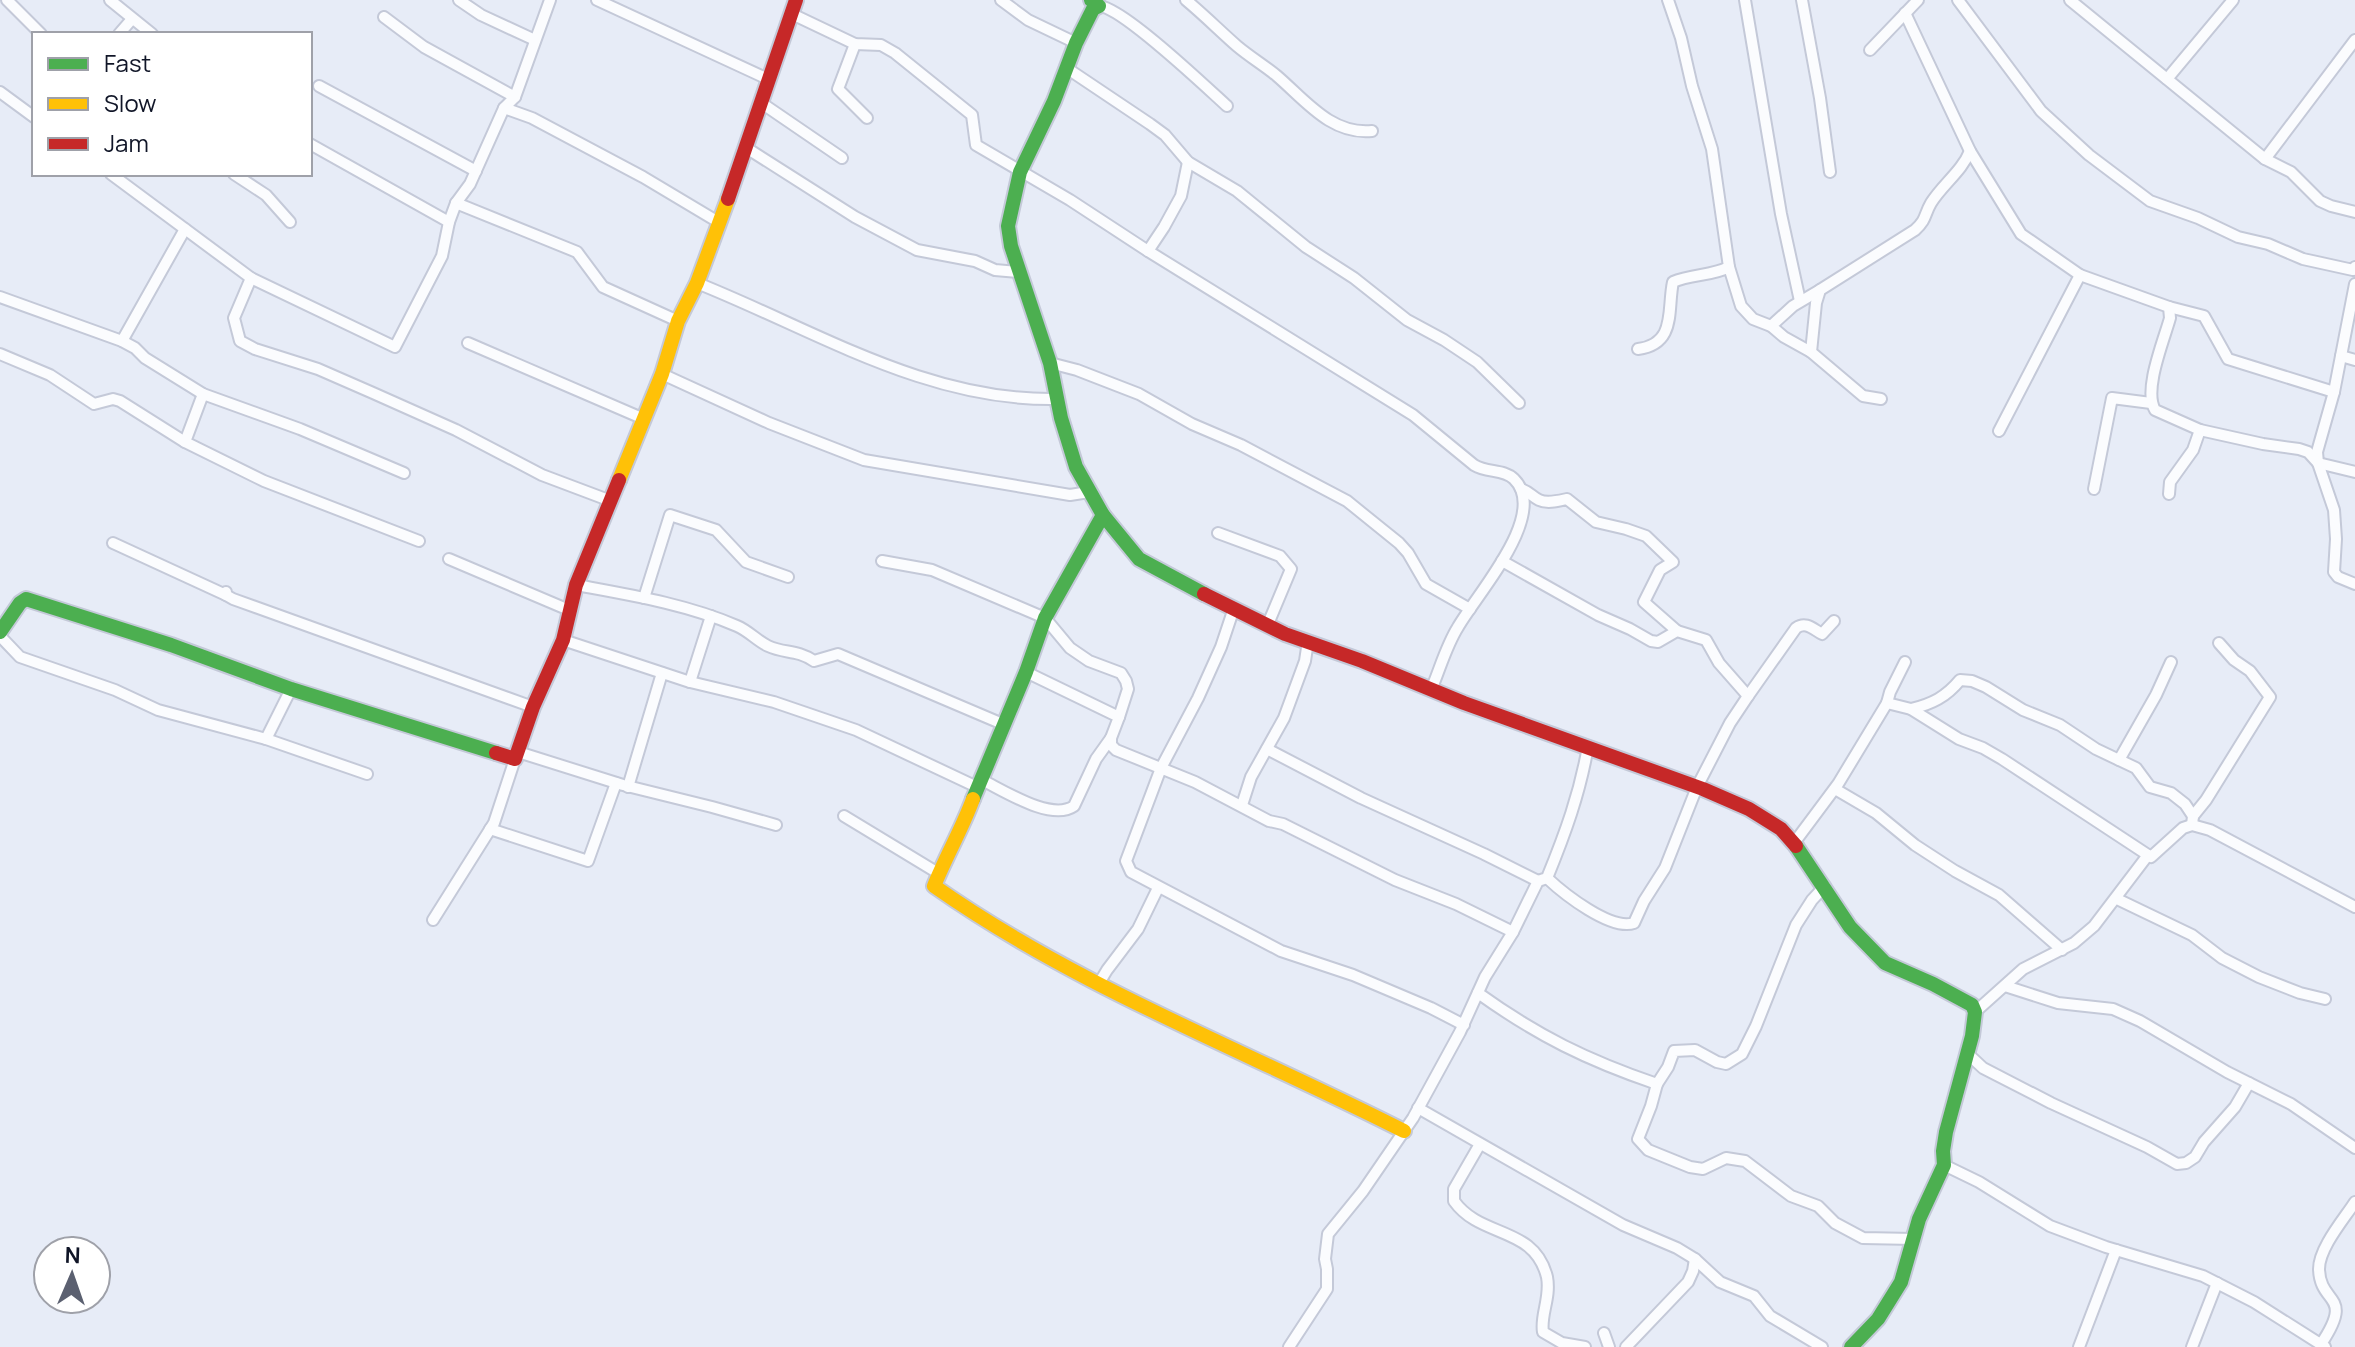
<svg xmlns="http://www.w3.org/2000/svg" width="2355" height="1347" viewBox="0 0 2355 1347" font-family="Manrope,sans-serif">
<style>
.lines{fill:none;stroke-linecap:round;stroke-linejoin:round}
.street-casing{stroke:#c4c9d8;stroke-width:14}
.fast-casing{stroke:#c4c9d8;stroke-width:18}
.slow-casing{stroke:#c4c9d8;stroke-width:18}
.jam-casing{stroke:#c4c9d8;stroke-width:18}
.street{stroke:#fbfcfe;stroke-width:10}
.fast{stroke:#4caf50;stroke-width:14}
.slow{stroke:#ffc107;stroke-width:14}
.jam{stroke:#c62828;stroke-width:14}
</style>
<rect width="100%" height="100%" fill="#e7ecf7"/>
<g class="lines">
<defs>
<g id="street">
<path d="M7,0L41,34"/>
<path d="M110,0L152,34"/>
<path d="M459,0L481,15L535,40"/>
<path d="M597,0L768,79"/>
<path d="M1001,0L1028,20L1076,43"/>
<path d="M1186,0C1204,15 1220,31 1237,46C1250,57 1265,66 1277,76C1305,100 1331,135 1372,131"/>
<path d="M1745,0L1781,214L1800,301"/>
<path d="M1802,0L1820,98L1830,172"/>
<path d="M1958,0L2041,111L2089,155L2150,201L2198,218L2238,237L2268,244L2303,259L2353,270L2355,267"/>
<path d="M2070,0L2265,159L2291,172L2320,201L2331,206L2355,212"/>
<path d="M1099,6C1122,7 1206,87 1227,106"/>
<path d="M1905,13L1970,151L2021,234L2080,275L2169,307L2170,318C2164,340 2143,390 2155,410L2200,430L2193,450L2170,482L2169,494"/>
<path d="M792,14L855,44L881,45L895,53L972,115L976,145L1070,200L1148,251L1413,415L1474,465C1487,473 1504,469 1514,479C1550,514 1476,595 1458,627C1446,646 1440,669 1431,690"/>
<path d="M384,17L424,47L515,97"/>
<path d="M119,34L132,19"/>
<path d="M855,44L838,89L867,118"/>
<path d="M1870,50L1918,0"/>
<path d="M1068,69L1150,124L1165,135L1188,162L1237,191L1306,247L1354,278L1407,320L1444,340L1477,362L1519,403"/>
<path d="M2167,79L2233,0"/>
<path d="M319,86L476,171"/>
<path d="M0,92L34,117"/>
<path d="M760,102L842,158"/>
<path d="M504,108L532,118L643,177L720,223"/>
<path d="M310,144L449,222"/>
<path d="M745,147L855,217L917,250L975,261L995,270L1018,272"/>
<path d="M2265,159L2355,40"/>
<path d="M111,174L251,278L234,318L240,341L255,349L318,369L373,393L456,430L542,475L611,501"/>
<path d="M234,174L266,195L290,222"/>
<path d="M456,203L577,252L603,287L678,321"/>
<path d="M185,229L122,341L135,348L145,358L203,394L300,429L404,473"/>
<path d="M1148,251L1164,227L1181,196L1188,162"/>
<path d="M1729,267L1741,306L1753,319L1771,326L1784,337L1811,352"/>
<path d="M251,278L395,347L442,256L449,222L456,203L470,184L504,108L515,97L550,0"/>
<path d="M697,283C815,330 927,402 1058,399"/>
<path d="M2355,284L2334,392L2317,452L2318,463L2334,510L2336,539L2334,572L2338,577L2355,584"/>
<path d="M0,297L122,341"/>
<path d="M2169,307L2204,316L2228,359L2334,392"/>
<path d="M1771,326L1793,306L1820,290"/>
<path d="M468,343L644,419"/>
<path d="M1638,349C1677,344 1667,309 1673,282C1691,274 1712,276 1729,267L1712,149L1692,86L1681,38L1668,0"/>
<path d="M0,354L50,375L94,404L113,399L120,401L185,442"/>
<path d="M2341,356L2355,360"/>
<path d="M1050,363L1077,370L1139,394L1192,424L1241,445L1347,501L1399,543L1408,553L1426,584L1470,609"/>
<path d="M662,374L769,423L864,460L1070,495L1089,492"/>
<path d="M203,394L185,442L264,481L419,541"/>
<path d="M1881,399L1863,396L1811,352L1816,303L1820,290L1915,230C1927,219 1924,215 1931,203C1943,184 1962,171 1970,151"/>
<path d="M2200,430L2263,444L2299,449L2308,452L2318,463L2355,472"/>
<path d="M1999,431L2080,275"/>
<path d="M1521,489C1530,492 1531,496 1539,500C1547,504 1558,501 1567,499L1596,522L1626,529L1646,536L1673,562L1660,570L1644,602L1677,631"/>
<path d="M2094,489L2112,398L2151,403"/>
<path d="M1218,533L1280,556L1291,569L1268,624"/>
<path d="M113,543L226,595"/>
<path d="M449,559L569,610"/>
<path d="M882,561L932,570L1045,618L1070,648L1089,661L1121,673L1126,681L1128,689L1119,717"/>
<path d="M1502,561L1598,615L1630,629L1651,641L1658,642L1677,631L1706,640L1719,663L1748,696L1730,723L1697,787L1665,868L1644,901L1634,923C1611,931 1564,894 1547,878"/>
<path d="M576,585C630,595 686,604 737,626C749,631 757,641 768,646C785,654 796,649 814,661L838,654L1005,725"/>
<path d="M226,592V595L233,599L533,707"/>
<path d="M644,598L670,515L716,530L746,562L788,577"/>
<path d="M1234,608L1221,647L1198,698L1161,768L1126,861L1131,872L1281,951L1353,975L1431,1008L1464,1025"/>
<path d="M0,636L20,657L115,690L158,710L266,739L367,774"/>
<path d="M563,640L690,682L711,616"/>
<path d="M1026,672L1119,717L1111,738V745L1116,750L1195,782L1269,821L1283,824L1395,880L1456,904L1513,932"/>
<path d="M690,682L774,702L856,730L977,787"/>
<path d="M1748,696L1796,628C1806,621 1813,629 1822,634L1834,621"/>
<path d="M1887,703L1911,709L1959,739L1983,748L2002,759L2151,857L2183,828L2192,825L2210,830L2355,907"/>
<path d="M1911,709C1932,704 1946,697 1960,680L1972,681L1986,687L2023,710L2060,725L2096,749L2136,768L2150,787L2171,793L2185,804L2193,816L2192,825"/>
<path d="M266,739L291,689"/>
<path d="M1267,749L1361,798L1484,854L1538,881"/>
<path d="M518,752L623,785L712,807L776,825"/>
<path d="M2119,760L2156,695L2171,662"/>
<path d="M980,779C1003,790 1051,822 1074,806L1096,759L1111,738"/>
<path d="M628,787L662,673"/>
<path d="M1835,789L1876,813L1915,845L1955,871L1999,895L2062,950"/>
<path d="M1242,805L1251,777L1284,718L1305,661L1308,641"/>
<path d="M844,816L938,873"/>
<path d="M2193,816L2206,800L2270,697L2250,671L2234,660L2219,643"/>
<path d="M490,829L588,861L616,783"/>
<path d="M1794,843L1838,784L1887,703L1890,692L1905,662"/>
<path d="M2117,899L2192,935L2222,958L2259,977L2300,993L2325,999"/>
<path d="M433,920L494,823L515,759"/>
<path d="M1098,985L1107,970L1138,929L1158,888"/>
<path d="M2005,986L2058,1003L2113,1009L2140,1021L2227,1072L2291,1104L2355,1148"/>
<path d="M1478,993C1538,1036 1587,1060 1657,1084L1668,1067L1674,1051L1695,1050L1717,1062L1726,1064L1742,1054L1756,1026L1796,925L1812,900L1825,886"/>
<path d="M1975,1012L2023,969L2074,943L2094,926L2148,855"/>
<path d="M1968,1054L1983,1068L2051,1103L2147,1147L2177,1164L2186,1163L2195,1157L2204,1142L2235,1107L2249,1083"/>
<path d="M1657,1084L1651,1106L1638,1139L1648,1150L1690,1167L1703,1169L1726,1158L1745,1161L1791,1196L1818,1206L1835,1223L1863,1238L1914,1239"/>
<path d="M1418,1108L1623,1225L1677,1248L1695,1259L1720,1282L1754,1296L1770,1316L1822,1347"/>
<path d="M1480,1144L1454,1189V1201C1481,1239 1534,1225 1547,1277C1551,1298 1540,1315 1543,1332L1562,1343L1585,1347"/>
<path d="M1944,1165L1979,1182L2050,1226L2106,1247L2203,1276L2254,1302L2325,1347"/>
<path d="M1604,1333L1609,1347"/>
<path d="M2321,1344C2355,1293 2320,1306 2319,1269C2319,1248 2344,1219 2355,1202"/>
<path d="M1289,1347L1327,1289V1269L1325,1259L1328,1234L1363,1191L1413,1118L1460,1032L1485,977L1513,932L1538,881L1547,878C1565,834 1580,793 1588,746"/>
<path d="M1626,1347L1688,1282L1693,1271L1695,1259"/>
<path d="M2079,1347L2116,1250"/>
<path d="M2192,1347L2217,1283"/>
</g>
<g id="fast">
<path d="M1091,0L1099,6L1093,9L1076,43L1054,101L1020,172L1008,226L1011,246L1050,363L1061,418L1076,467L1103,515L1139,559L1204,594"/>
<path d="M0,632L20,603L26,599L171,645L291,689L496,753"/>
<path d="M973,799L1026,672L1045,618L1103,515"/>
<path d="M1796,846L1850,927L1885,963L1933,984L1972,1005L1975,1012L1972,1036L1946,1132L1943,1151L1944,1165L1919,1219L1901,1282L1878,1319L1851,1347"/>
</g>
<g id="slow">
<path d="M619,480L662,374L678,321L697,283L728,199"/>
<path d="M973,799C962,829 946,856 934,886C1079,988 1247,1051 1404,1131"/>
</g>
<g id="jam">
<path d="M728,199L796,0"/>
<path d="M1204,594L1285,634L1362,661L1464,703L1703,789L1749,809L1781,829L1796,846"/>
<path d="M496,753L515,759L533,707L563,640L576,585L619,480"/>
</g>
</defs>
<use href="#street" class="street-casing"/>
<use href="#fast" class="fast-casing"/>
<use href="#slow" class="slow-casing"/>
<use href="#jam" class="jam-casing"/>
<use href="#street" class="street"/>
<use href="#fast" class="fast"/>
<use href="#slow" class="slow"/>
<use href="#jam" class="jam"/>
</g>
<rect x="32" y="32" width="280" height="144" fill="#ffffff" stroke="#9fa1a9" stroke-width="2"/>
<rect x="48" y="58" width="40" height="12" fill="#4caf50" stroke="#9fa1a9" stroke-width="2"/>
<text x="104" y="72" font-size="24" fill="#101527">Fast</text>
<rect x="48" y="98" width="40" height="12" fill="#ffc107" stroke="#9fa1a9" stroke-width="2"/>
<text x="104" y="112" font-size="24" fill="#101527">Slow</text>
<rect x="48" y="138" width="40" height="12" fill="#c62828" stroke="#9fa1a9" stroke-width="2"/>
<text x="104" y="152" font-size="24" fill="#101527">Jam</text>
<g transform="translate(72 1275) rotate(2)"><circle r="38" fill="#ffffff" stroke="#9fa1a9" stroke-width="2"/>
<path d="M0-6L14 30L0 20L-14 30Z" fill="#5b6070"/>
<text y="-12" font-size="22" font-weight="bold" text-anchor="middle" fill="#101527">N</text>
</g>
</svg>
